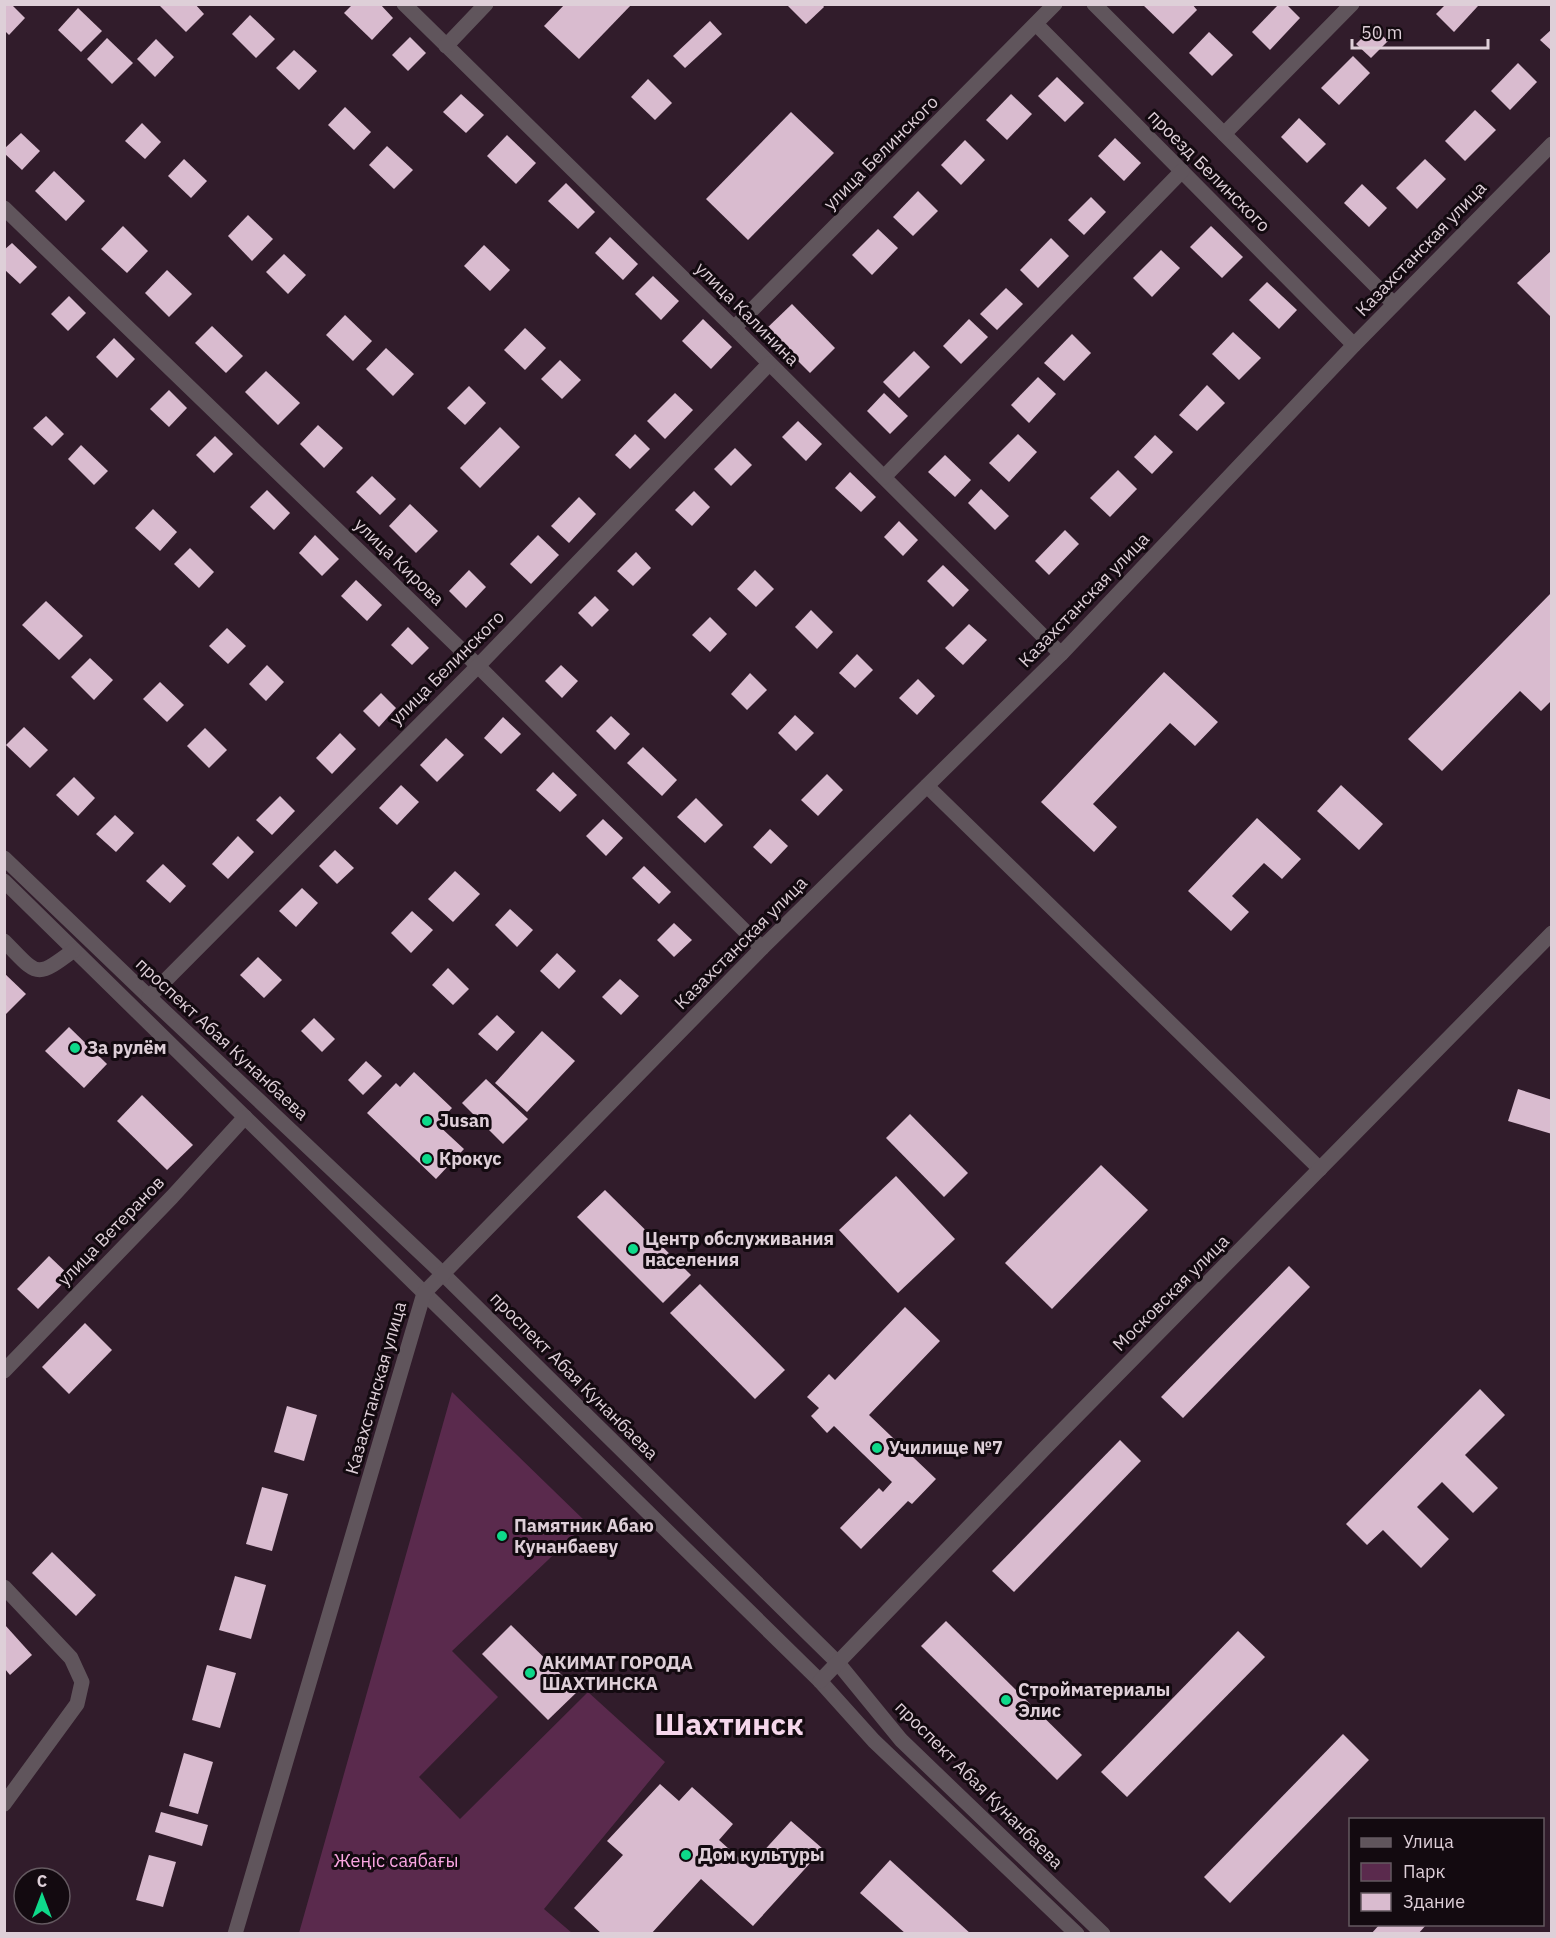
<svg xmlns="http://www.w3.org/2000/svg" width="1556" height="1938" viewBox="0 0 1556 1938" font-family="'IBM Plex Sans',sans-serif">
<style>
.green{fill:#5a2a4d}
.building{fill:#d9bbcf}
.lines{fill:none;stroke-linecap:round;stroke-linejoin:round}
.street{stroke:#60555c;stroke-width:15}
.poi-dot{fill:#0ed98a;stroke:#130a10;stroke-width:2}
.labels{text-anchor:middle;stroke-width:6;stroke-linejoin:round;paint-order:stroke}
.street-label{font-size:18px;fill:#decfd8;stroke:#130a10}
.poi-label{font-size:18px;font-weight:bold;fill:#decfd8;stroke:#130a10;text-anchor:start}
.park-label{font-size:18px;fill:#fba6e2;stroke:#130a10}
.town-label{font-size:30px;font-weight:bold;fill:#f5d6eb;stroke:#130a10}
</style>
<rect width="100%" height="100%" fill="#311c2b"/>
<path class="green" d="M452,1392L587,1523L452,1651L498,1697L419,1777L460,1819L588,1692L665,1762L544,1909L572,1933H299Z"/>
<g class="building">
<path d="M4,4H11L25,18L9,35L4,30Z"/>
<path d="M158,4H195L204,14L186,32Z"/>
<path d="M353,4H380L393,18L372,40L344,13Z"/>
<path d="M565,4H632L579,59L544,26Z"/>
<path d="M786,4H822L824,7L806,24Z"/>
<path d="M1142,4H1192L1197,10L1173,34Z"/>
<path d="M1279,4H1286L1300,18L1270,50L1252,32Z"/>
<path d="M1446,4H1477L1478,6L1454,32L1436,14Z"/>
<path d="M78,8L102,31L81,52L58,30Z"/>
<path d="M250,15L275,39L256,58L232,34Z"/>
<path d="M710,21L722,34L685,68L673,56Z"/>
<path d="M1373,27L1388,41L1371,58L1356,44Z"/>
<path d="M1552,29V51L1540,40Z"/>
<path d="M1209,32L1233,55L1212,76L1189,53Z"/>
<path d="M410,37L426,53L408,71L392,55Z"/>
<path d="M107,38L133,63L112,84L87,59Z"/>
<path d="M156,39L174,57L155,77L137,59Z"/>
<path d="M294,50L317,71L299,90L276,68Z"/>
<path d="M1353,56L1370,73L1339,105L1321,88Z"/>
<path d="M1518,63L1537,82L1510,110L1491,91Z"/>
<path d="M1057,77L1084,103L1065,122L1038,96Z"/>
<path d="M648,79L672,103L655,120L631,97Z"/>
<path d="M461,94L484,115L466,133L443,112Z"/>
<path d="M1011,94L1032,114L1007,140L986,120Z"/>
<path d="M345,107L371,132L354,150L328,125Z"/>
<path d="M1475,110L1496,130L1465,161L1445,141Z"/>
<path d="M791,112L834,153L748,240L706,199Z"/>
<path d="M1299,118L1326,144L1307,163L1281,137Z"/>
<path d="M142,123L161,142L145,159L125,141Z"/>
<path d="M21,133L40,151L22,170L4,153V149Z"/>
<path d="M507,135L536,163L516,184L487,156Z"/>
<path d="M1115,138L1141,163L1124,181L1098,156Z"/>
<path d="M965,140L985,160L961,185L941,165Z"/>
<path d="M387,146L413,170L394,189L369,165Z"/>
<path d="M184,159L207,181L191,198L168,176Z"/>
<path d="M1425,159L1446,179L1417,209L1396,188Z"/>
<path d="M54,171L85,201L66,221L35,191Z"/>
<path d="M566,183L595,212L578,229L548,201Z"/>
<path d="M1362,184L1387,208L1369,227L1344,203Z"/>
<path d="M918,191L938,211L913,236L893,217Z"/>
<path d="M1091,197L1106,212L1084,235L1068,220Z"/>
<path d="M248,215L273,239L252,261L228,236Z"/>
<path d="M123,226L148,251L127,273L101,249Z"/>
<path d="M1211,226L1243,257L1222,278L1190,247Z"/>
<path d="M878,229L898,248L872,275L852,255Z"/>
<path d="M610,237L638,264L623,280L595,253Z"/>
<path d="M1051,238L1069,256L1038,288L1020,270Z"/>
<path d="M12,243L37,267L20,284L4,269V250Z"/>
<path d="M484,245L510,270L490,291L464,266Z"/>
<path d="M1161,250L1180,268L1152,297L1133,278Z"/>
<path d="M1552,250V318L1517,283Z"/>
<path d="M284,254L306,275L288,294L266,272Z"/>
<path d="M167,270L192,294L169,317L145,293Z"/>
<path d="M653,276L679,301L661,320L635,294Z"/>
<path d="M1267,282L1297,310L1279,329L1249,300Z"/>
<path d="M1006,288L1023,304L997,330L980,314Z"/>
<path d="M69,296L86,313L68,331L51,314Z"/>
<path d="M792,304L835,348L810,373L766,329Z"/>
<path d="M345,315L372,341L353,361L326,335Z"/>
<path d="M703,319L732,347L711,369L682,341Z"/>
<path d="M969,319L988,337L961,364L943,346Z"/>
<path d="M212,326L243,356L226,373L195,343Z"/>
<path d="M525,328L546,348L525,370L504,350Z"/>
<path d="M1233,332L1261,358L1239,380L1212,354Z"/>
<path d="M1072,334L1091,353L1064,381L1044,363Z"/>
<path d="M114,338L135,359L117,378L96,357Z"/>
<path d="M386,348L414,374L393,396L366,369Z"/>
<path d="M914,351L930,367L899,398L883,382Z"/>
<path d="M560,360L581,380L562,399L541,379Z"/>
<path d="M266,371L300,403L278,425L245,392Z"/>
<path d="M1038,377L1056,394L1029,423L1011,405Z"/>
<path d="M1207,385L1225,403L1197,431L1179,415Z"/>
<path d="M469,386L486,403L465,425L447,408Z"/>
<path d="M169,390L187,408L169,427L150,409Z"/>
<path d="M675,393L693,410L665,439L647,421Z"/>
<path d="M884,393L908,416L890,434L867,411Z"/>
<path d="M46,416L64,434L52,446L33,428Z"/>
<path d="M798,421L822,444L806,461L782,437Z"/>
<path d="M318,425L343,448L324,468L300,444Z"/>
<path d="M500,427L520,447L480,488L460,468Z"/>
<path d="M635,434L650,449L630,469L615,455Z"/>
<path d="M1018,434L1037,452L1009,482L989,463Z"/>
<path d="M1155,435L1173,452L1152,474L1134,457Z"/>
<path d="M215,436L233,454L214,473L196,455Z"/>
<path d="M81,445L108,471L94,485L68,459Z"/>
<path d="M735,448L752,465L731,486L714,469Z"/>
<path d="M945,455L971,480L955,497L928,472Z"/>
<path d="M1118,470L1137,489L1110,517L1090,498Z"/>
<path d="M850,472L876,497L861,512L835,488Z"/>
<path d="M372,476L396,499L380,515L356,492Z"/>
<path d="M981,489L1009,516L995,530L968,503Z"/>
<path d="M267,490L290,513L274,530L250,507Z"/>
<path d="M694,491L710,507L692,526L675,510Z"/>
<path d="M579,497L596,514L569,543L551,526Z"/>
<path d="M410,504L438,531L416,553L389,526Z"/>
<path d="M153,509L177,532L160,551L135,528Z"/>
<path d="M899,521L918,540L903,556L884,537Z"/>
<path d="M1065,530L1079,544L1049,575L1035,561Z"/>
<path d="M315,535L339,559L322,576L299,553Z"/>
<path d="M538,535L559,555L531,584L510,564Z"/>
<path d="M190,548L214,572L199,588L174,564Z"/>
<path d="M636,552L651,568L633,586L617,571Z"/>
<path d="M943,565L969,590L953,607L927,581Z"/>
<path d="M469,570L486,587L466,608L449,591Z"/>
<path d="M755,570L774,589L756,607L737,589Z"/>
<path d="M356,580L382,605L367,621L341,596Z"/>
<path d="M1552,592V700L1541,711L1520,691L1442,771L1408,739Z"/>
<path d="M595,596L609,610L592,627L578,613Z"/>
<path d="M46,601L83,636L59,660L22,625Z"/>
<path d="M811,610L833,632L817,649L795,627Z"/>
<path d="M710,617L727,634L710,652L692,635Z"/>
<path d="M969,624L987,640L963,665L945,648Z"/>
<path d="M408,627L429,648L412,665L391,645Z"/>
<path d="M227,628L246,646L228,664L209,646Z"/>
<path d="M857,654L873,670L855,688L839,673Z"/>
<path d="M90,658L113,680L94,700L71,677Z"/>
<path d="M267,665L284,682L266,701L249,684Z"/>
<path d="M561,665L578,681L562,698L545,681Z"/>
<path d="M1164,672L1218,722L1195,746L1170,723L1093,804L1117,827L1094,852L1041,802Z"/>
<path d="M750,673L767,690L747,710L731,694Z"/>
<path d="M918,679L935,696L917,715L899,698Z"/>
<path d="M160,682L184,705L167,722L143,699Z"/>
<path d="M381,693L396,708L379,727L363,711Z"/>
<path d="M795,715L814,733L796,751L778,733Z"/>
<path d="M611,716L630,734L615,750L596,731Z"/>
<path d="M503,717L521,734L501,754L484,738Z"/>
<path d="M24,727L48,750L30,768L6,745Z"/>
<path d="M205,728L227,750L209,768L187,746Z"/>
<path d="M340,733L356,749L332,774L316,758Z"/>
<path d="M446,738L464,755L437,782L420,765Z"/>
<path d="M643,747L677,780L662,796L627,763Z"/>
<path d="M553,772L577,795L560,812L536,790Z"/>
<path d="M827,774L843,790L818,816L801,800Z"/>
<path d="M74,777L95,798L78,816L56,795Z"/>
<path d="M401,785L419,802L397,825L379,808Z"/>
<path d="M1341,785L1383,824L1359,850L1317,811Z"/>
<path d="M280,796L295,811L272,835L256,820Z"/>
<path d="M696,798L723,825L705,843L677,817Z"/>
<path d="M115,815L134,833L116,852L96,834Z"/>
<path d="M1257,818L1301,859L1282,879L1264,863L1232,896L1249,912L1231,931L1188,891Z"/>
<path d="M603,819L623,838L606,856L586,836Z"/>
<path d="M770,829L788,846L771,864L753,847Z"/>
<path d="M238,836L254,852L228,879L212,864Z"/>
<path d="M335,850L354,868L337,884L319,866Z"/>
<path d="M163,864L186,886L170,903L146,881Z"/>
<path d="M644,866L671,892L659,904L632,878Z"/>
<path d="M455,871L480,894L453,922L428,899Z"/>
<path d="M302,888L318,903L296,927L279,911Z"/>
<path d="M510,909L533,930L517,947L495,925Z"/>
<path d="M412,911L433,930L411,953L391,933Z"/>
<path d="M674,923L692,940L674,957L657,940Z"/>
<path d="M557,953L576,971L559,989L540,971Z"/>
<path d="M258,957L282,980L264,998L240,975Z"/>
<path d="M448,968L469,989L453,1005L432,985Z"/>
<path d="M4,973L26,994L4,1016Z"/>
<path d="M620,979L639,996L621,1015L602,997Z"/>
<path d="M497,1015L515,1032L497,1051L478,1034Z"/>
<path d="M314,1018L335,1039L322,1052L301,1031Z"/>
<path d="M69,1027L107,1064L84,1088L45,1051Z"/>
<path d="M542,1031L575,1061L527,1112L495,1083Z"/>
<path d="M366,1061L382,1076L363,1095L348,1080Z"/>
<path d="M414,1072L452,1108L437,1124L464,1149L436,1179L367,1113L396,1083L400,1087Z"/>
<path d="M486,1079L528,1119L503,1144L462,1103Z"/>
<path d="M1518,1089L1552,1100V1134L1508,1121Z"/>
<path d="M142,1095L193,1145L167,1170L117,1121Z"/>
<path d="M910,1114L968,1173L944,1197L886,1138Z"/>
<path d="M1101,1165L1148,1210L1052,1309L1005,1263Z"/>
<path d="M896,1176L955,1239L898,1293L839,1230Z"/>
<path d="M605,1190L691,1275L663,1303L577,1217Z"/>
<path d="M49,1256L70,1276L38,1309L17,1289Z"/>
<path d="M1289,1266L1310,1287L1183,1418L1161,1397Z"/>
<path d="M700,1284L785,1370L755,1399L670,1313Z"/>
<path d="M905,1307L940,1341L869,1415L936,1479L912,1504L908,1501L861,1549L840,1528L879,1488L883,1492L892,1482L834,1426L827,1433L811,1416L819,1408L807,1397L829,1374L835,1380Z"/>
<path d="M85,1323L112,1350L69,1394L42,1367Z"/>
<path d="M1480,1389L1505,1415L1465,1455L1498,1488L1473,1513L1442,1482L1417,1507L1449,1539L1421,1568L1383,1530L1367,1545L1346,1524Z"/>
<path d="M287,1406L317,1415L304,1461L274,1452Z"/>
<path d="M1120,1440L1141,1461L1014,1592L992,1571Z"/>
<path d="M262,1487L288,1494L272,1551L246,1544Z"/>
<path d="M52,1552L96,1595L76,1616L32,1573Z"/>
<path d="M235,1576L266,1585L251,1639L219,1630Z"/>
<path d="M946,1621L1082,1755L1057,1780L921,1646Z"/>
<path d="M5,1625L32,1655L10,1675L5,1669Z"/>
<path d="M511,1625L578,1691L548,1720L482,1654Z"/>
<path d="M1238,1631L1265,1657L1127,1797L1101,1772Z"/>
<path d="M207,1665L236,1673L220,1728L192,1720Z"/>
<path d="M1343,1734L1369,1760L1230,1903L1204,1877Z"/>
<path d="M184,1753L213,1762L198,1814L169,1806Z"/>
<path d="M660,1784L679,1801L692,1787L733,1824L719,1840L749,1867L791,1821L823,1849L753,1926L701,1879L651,1934H602L574,1908L623,1855L607,1841Z"/>
<path d="M161,1812L208,1825L202,1846L155,1832Z"/>
<path d="M149,1855L176,1862L163,1907L136,1900Z"/>
<path d="M890,1860L971,1934H906L860,1893Z"/>
<path d="M1380,1924H1427L1418,1934H1371Z"/>
</g>
<g class="lines">
<g class="street">
<path d="M404,4L734,328L1061,654"/>
<path d="M1094,4L1394,304"/>
<path d="M1036,24L1354,345"/>
<path d="M446,46L486,4"/>
<path d="M1224,134L1352,4"/>
<path d="M4,208L478,666L762,948"/>
<path d="M734,328L1055,4"/>
<path d="M884,477L1182,171"/>
<path d="M927,786L1320,1169"/>
<path d="M4,858L149,997L443,1274L838,1663L901,1740L1103,1934"/>
<path d="M4,881L820,1681L874,1741L1077,1934"/>
<path d="M4,941C38,975 34,980 74,950"/>
<path d="M149,997L478,666L769,364"/>
<path d="M4,1371L172,1197L245,1117"/>
<path d="M4,1587L71,1658L82,1682L77,1704L4,1804"/>
<path d="M820,1681L1047,1446L1552,933"/>
<path d="M235,1934L424,1293L762,948L1061,654L1354,345L1552,144"/>
</g>
</g>
<g class="poi-dot">
<circle cx="75" cy="1048" r="6"/>
<circle cx="427" cy="1121" r="6"/>
<circle cx="427" cy="1159" r="6"/>
<circle cx="633" cy="1249" r="6"/>
<circle cx="877" cy="1448" r="6"/>
<circle cx="502" cy="1536" r="6"/>
<circle cx="530" cy="1673" r="6"/>
<circle cx="1006" cy="1700" r="6"/>
<circle cx="686" cy="1855" r="6"/>
</g>
<g class="labels">
<g class="street-label">
<text transform="translate(881 153) rotate(-45)" y="6">улица Белинского</text>
<text transform="translate(1209 171) rotate(45)" y="6">проезд Белинского</text>
<text transform="translate(1421 249) rotate(-46)" y="6">Казахстанская улица</text>
<text transform="translate(747 314) rotate(45)" y="6">улица Калинина</text>
<text transform="translate(399 562) rotate(44)" y="6">улица Кирова</text>
<text transform="translate(1084 600) rotate(-46)" y="6">Казахстанская улица</text>
<text transform="translate(447 668) rotate(-45)" y="6">улица Белинского</text>
<text transform="translate(741 943) rotate(-45)" y="6">Казахстанская улица</text>
<text transform="translate(222 1039) rotate(43)" y="6">проспект Абая Кунанбаева</text>
<text transform="translate(111 1231) rotate(-46)" y="6">улица Ветеранов</text>
<text transform="translate(1171 1293) rotate(-45)" y="6">Московская улица</text>
<text transform="translate(574 1376) rotate(45)" y="6">проспект Абая Кунанбаева</text>
<text transform="translate(376 1388) rotate(-74)" y="6">Казахстанская улица</text>
<text transform="translate(979 1785) rotate(45)" y="6">проспект Абая Кунанбаева</text>
</g>
<g class="poi-label">
<text x="87" y="1054">За рулём</text>
<text x="439" y="1127">Jusan</text>
<text x="439" y="1165">Крокус</text>
<text x="645" y="1245">Центр обслуживания<tspan x="645" dy="21">населения</tspan></text>
<text x="889" y="1454">Училище №7</text>
<text x="514" y="1532">Памятник Абаю<tspan x="514" dy="21">Кунанбаеву</tspan></text>
<text x="542" y="1669">АКИМАТ ГОРОДА<tspan x="542" dy="21">ШАХТИНСКА</tspan></text>
<text x="1018" y="1696">Стройматериалы<tspan x="1018" dy="21">Элис</tspan></text>
<text x="698" y="1861">Дом культуры</text>
</g>
<g class="park-label">
<text x="396" y="1867">Жеңіс саябағы</text>
</g>
<g class="town-label">
<text x="729" y="1735">Шахтинск</text>
</g>
</g>
<rect width="1556" height="1938" fill="none" stroke="#decfd8" stroke-width="12"/>
<rect x="1349" y="1818" width="195" height="108" fill="#130a10" stroke="#645960" stroke-width="1.5"/>
<rect x="1361" y="1838" width="30" height="9" fill="#60555c" stroke="#645960" stroke-width="1.5"/>
<text x="1403" y="1848" font-size="18" fill="#decfd8">Улица</text>
<rect x="1361" y="1863" width="30" height="18" fill="#5a2a4d" stroke="#645960" stroke-width="1.5"/>
<text x="1403" y="1878" font-size="18" fill="#decfd8">Парк</text>
<rect x="1361" y="1893" width="30" height="18" fill="#d9bbcf" stroke="#645960" stroke-width="1.5"/>
<text x="1403" y="1908" font-size="18" fill="#decfd8">Здание</text>
<g transform="translate(42 1896)"><circle r="28" fill="#130a10" stroke="#645960" stroke-width="1.5"/>
<path d="M0-4.5L10 22L0 15L-10 22Z" fill="#0ed98a"/>
<text y="-9" font-size="16" font-weight="bold" text-anchor="middle" fill="#decfd8">С</text>
</g>
<path d="M1352 39v9h136v-9" fill="none" stroke="#decfd8" stroke-width="3"/>
<text x="1361" y="39" font-size="18" fill="#decfd8" stroke="#130a10" stroke-width="4.5" paint-order="stroke">50 m</text>
</svg>
